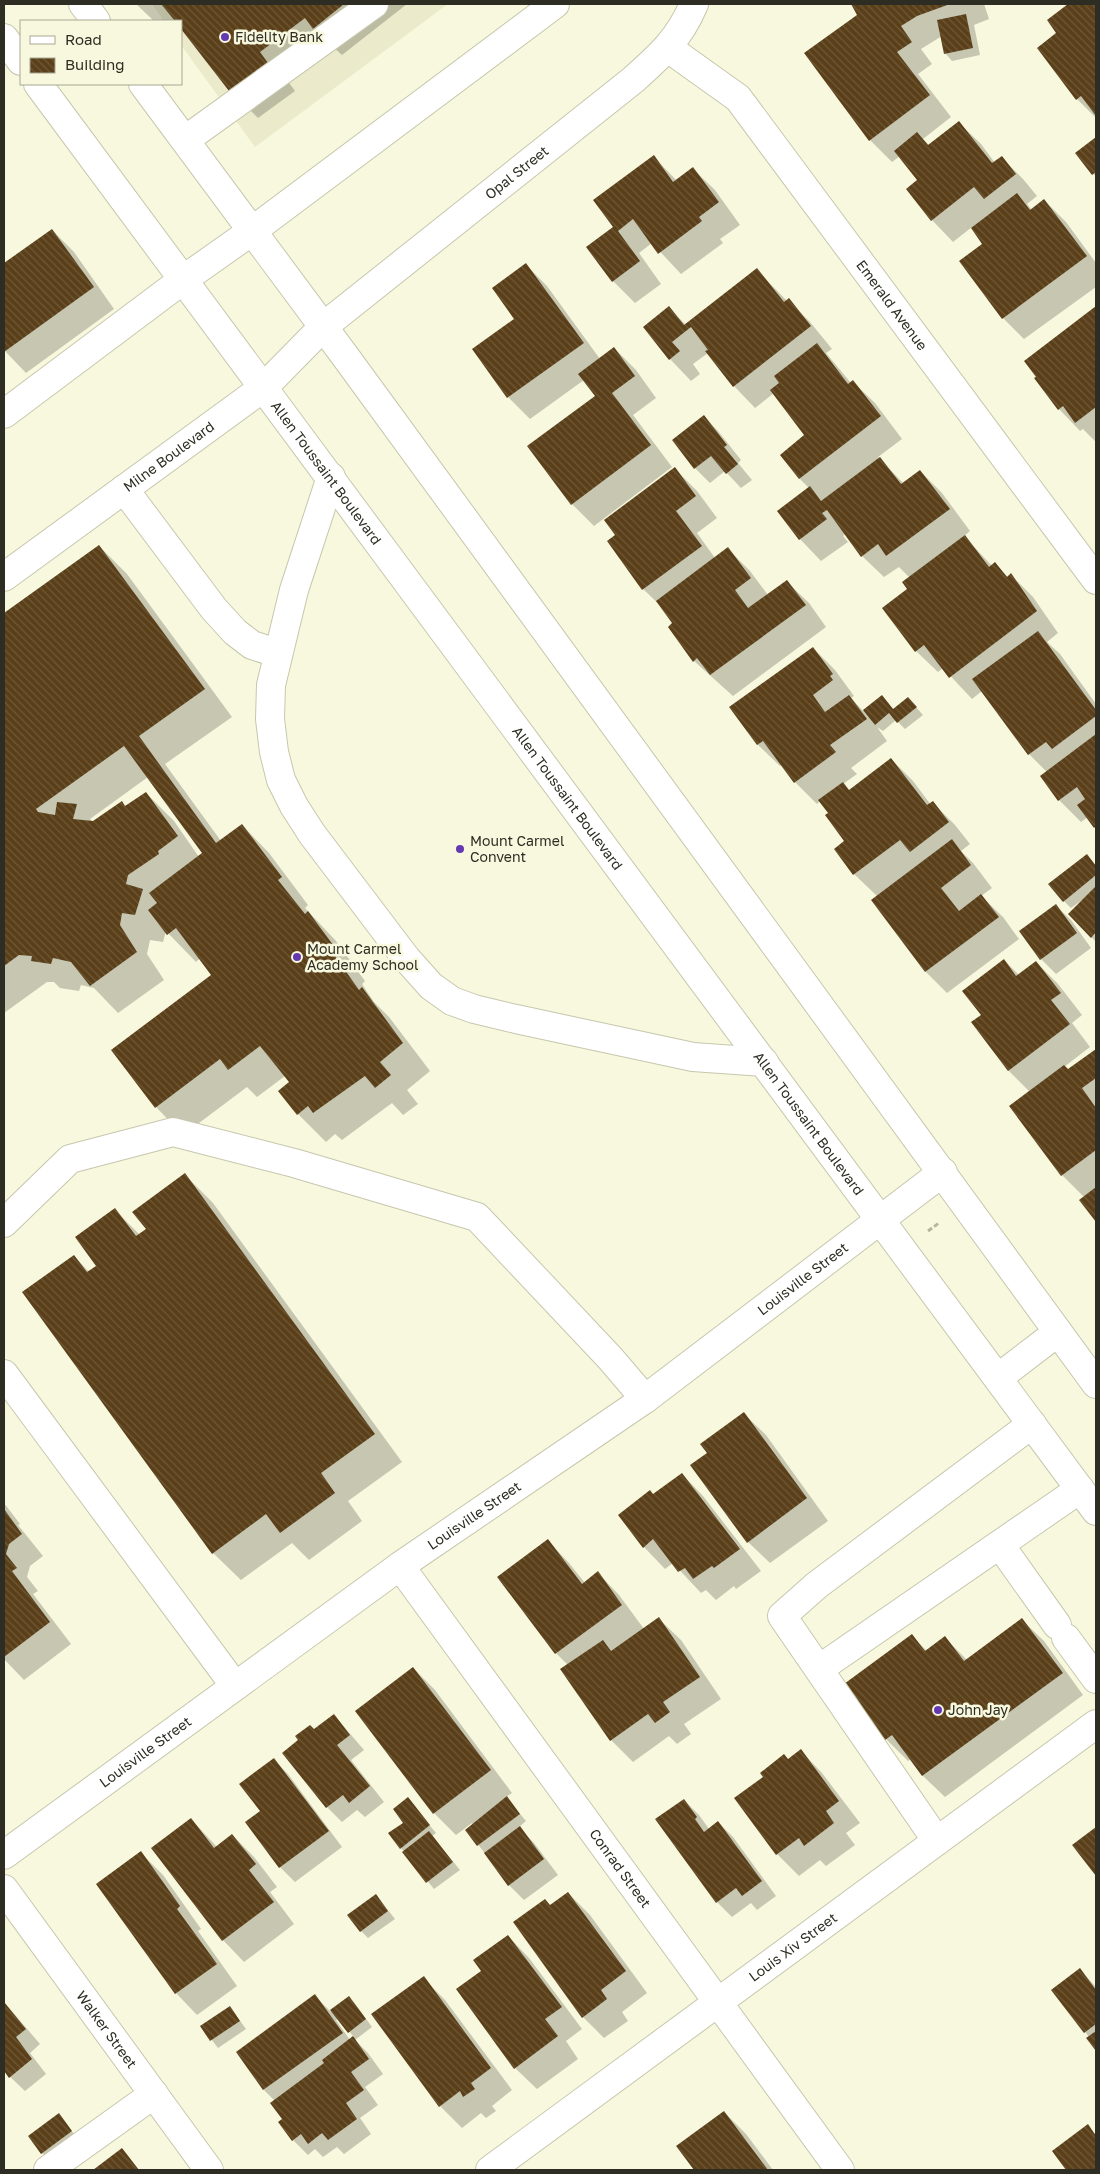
<svg xmlns="http://www.w3.org/2000/svg" width="1100" height="2174" viewBox="0 0 1100 2174" font-family="'Golos Text',sans-serif">
<style>
.built{fill:#ebebcb}
.shadow{fill:#0003;fill-rule:evenodd}
.building{fill:url(#building-back-hatch)}
.lines{fill:none;stroke-linecap:round;stroke-linejoin:round}
.minor-casing{stroke:#c7c7ae;stroke-width:30}
.major-casing{stroke:#c7c7ae;stroke-width:30}
.path{stroke:#b5b5a0;stroke-width:3;stroke-dasharray:5 2.5;stroke-linecap:butt}
.minor{stroke:#fff;stroke-width:28}
.major{stroke:#fff;stroke-width:28}
.poi-dot{fill:#6338b0;stroke:#f8f8de;stroke-width:2}
.labels{text-anchor:middle;stroke-width:5;stroke-linejoin:round;paint-order:stroke}
.poi-label{font-size:14px;fill:#2d2d23;stroke:#f8f8de;text-anchor:start}
.street-label{font-size:14px;fill:#2d2d23;stroke:#f8f8de}
</style>
<defs>
<pattern id="building-back-hatch" width="6" height="6" patternUnits="userSpaceOnUse" patternTransform="scale(1.25)"><rect width="6" height="6" fill="#5a3f19"/><path d="M-1 5l2 2M0 0l6 6M5-1l2 2" fill="none" stroke="#6e593a"/></pattern>
</defs>
<rect width="100%" height="100%" fill="#f8f8de"/>
<path class="built" d="M152,4H448L255,147L181,45V21H164Z"/>
<g class="shadow">
<path d="M136,4H407L342,55L332,46L287,80L295,91L258,118L230,90L181,27V21H154Z"/>
<path d="M852,4H984L989,19L974,25L980,55L952,61L945,53L942,36L921,49L932,64L918,74L951,117L923,139L930,146L959,123L981,144L995,163L1002,158L1023,179L1037,196L1027,204L1032,210L1044,200L1066,222L1096,263V287L1024,339L1003,318L984,245L972,227L953,242L932,220L919,180L900,156L892,162L870,140L806,53L858,15Z"/>
<path d="M1070,4H1096V118L1077,99L1058,33L1049,20Z"/>
<path d="M1096,139V177L1077,154Z"/>
<path d="M654,157L677,181L693,169L715,190L740,225L720,239L723,243L681,274L652,243L639,253L661,284L635,303L613,281L588,247L615,227Z"/>
<path d="M52,230L74,252L114,309L26,373L4,350V265Z"/>
<path d="M526,265L547,286L600,359L614,348L636,370L656,398L633,415L672,467L594,526L572,504L529,446L596,396L584,380L530,419L508,397L474,350L516,319Z"/>
<path d="M757,270L787,301L788,300L810,322L832,349L826,353L851,383L853,382L875,403L902,439L878,457L904,484L920,471L942,493L970,531L964,536L992,566L995,564L1008,577L1011,575L1033,597L1058,633L1047,642L1060,654L1096,704V828L1088,817L1081,822L1059,800L1047,772L1029,754L982,691L972,699L943,668L938,672L916,651L909,589L910,578L899,567L884,577L862,556L846,533L843,536L848,542L821,561L800,539L809,488L799,478L806,436L774,393L755,408L734,386L708,353L693,364L700,374L691,381L670,359L669,308L686,325Z"/>
<path d="M1096,308V442L1083,429L1080,431L1059,409L1036,379L1037,377L1026,361Z"/>
<path d="M703,416L718,431L741,460L738,463L752,480L741,488L725,471L710,483L695,468L673,440Z"/>
<path d="M675,469L697,491L717,518L697,533L715,558L728,549L750,571L768,595L787,582L809,603L826,627L733,696L694,661L674,624L665,610L643,589L617,536Z"/>
<path d="M99,546L127,574L232,717L165,764L221,841L242,825L269,853L308,905L305,908L336,941L365,981L362,984L374,1002L389,1017L430,1071L407,1090L418,1104L403,1115L392,1103L342,1140L335,1134L326,1142L298,1114L290,1083L285,1076L257,1097L247,1087L183,1135L156,1107L213,975L200,958L196,962L166,931L163,942L150,940L147,954L164,980L118,1013L94,988L81,985L79,991L60,988L54,982H47L4,1013V614ZM148,777L204,853L199,857L174,821L146,793L127,807L122,803L93,822L90,819Z"/>
<path d="M813,648L835,670L854,696L851,698L863,711L882,697L894,710L915,706L923,715L905,729L896,720L883,731L877,727L887,741L851,768L857,774L843,784L850,791L891,759L913,781L931,805L933,803L955,825L970,844L961,851L973,863L992,888L981,896L1003,917L1019,939L947,993L926,972L877,896L854,874L846,842L830,813L820,801L817,804L795,782L782,764L780,766L758,745L731,708Z"/>
<path d="M1087,855L1096,866V942L1070,914L1083,901L1082,900L1071,908L1064,901Z"/>
<path d="M1056,906L1071,920L1091,948L1056,974L1041,959Z"/>
<path d="M1004,960L1019,975L1036,962L1058,984L1082,1015L1072,1023L1090,1047L1064,1067L1068,1071L1096,1050V1220L1081,1200L1084,1197L1062,1175L1030,1092L1009,1071L973,1022L982,1015Z"/>
<path d="M185,1175L213,1203L402,1462L348,1501L362,1521L309,1560L292,1543L241,1580L213,1553L74,1256L89,1272L98,1266L115,1210L140,1235L147,1230Z"/>
<path d="M744,1414L766,1435L828,1521L770,1563L748,1542L709,1453Z"/>
<path d="M682,1474L703,1496L761,1571L736,1589L734,1586L716,1600L706,1590L701,1593L673,1563L665,1569L644,1547L654,1495Z"/>
<path d="M4,1503L20,1524L18,1525L43,1556L30,1566L27,1577L38,1591L33,1594L71,1644L24,1680L4,1659Z"/>
<path d="M548,1541L569,1563L585,1583L598,1573L619,1595L644,1629L659,1619L681,1640L721,1699L684,1724L691,1734L677,1744L669,1736L633,1762L611,1740L568,1665L556,1653Z"/>
<path d="M1022,1620L1044,1641L1083,1695L945,1797L923,1776L911,1759L908,1761L886,1739L912,1636L927,1651L945,1638L967,1660Z"/>
<path d="M413,1668L435,1690L512,1793L506,1797L526,1821L519,1827L534,1843L558,1875L524,1900L509,1885L467,1830L473,1825L472,1823L456,1835L434,1813L357,1711Z"/>
<path d="M334,1715L364,1750L351,1760L384,1802L365,1817L357,1810L342,1822L327,1807L284,1753Z"/>
<path d="M801,1751L822,1773L860,1823L846,1833L855,1845L826,1866L820,1860L799,1876L777,1854L788,1760Z"/>
<path d="M274,1760L288,1774L342,1847L295,1882L280,1867L246,1822L262,1812Z"/>
<path d="M408,1799L436,1833L432,1836L460,1870L434,1889L401,1848Z"/>
<path d="M684,1800L699,1815L709,1829L718,1822L733,1837L776,1896L757,1910L751,1903L732,1917L717,1902Z"/>
<path d="M191,1819L217,1847L232,1835L254,1857L277,1887L270,1892L294,1924L244,1962L223,1940Z"/>
<path d="M141,1853L163,1875L201,1929L198,1931L237,1986L197,2015L176,1993Z"/>
<path d="M568,1893L590,1915L647,1993L622,2012L628,2021L604,2038L583,2017L550,1906Z"/>
<path d="M376,1895L395,1919L368,1938L361,1931Z"/>
<path d="M508,1936L529,1958L582,2029L566,2041L578,2059L537,2089L515,2068L483,1971Z"/>
<path d="M1080,1970L1096,1987V2049L1088,2038L1089,2037L1053,1990Z"/>
<path d="M423,1978L445,2000L512,2090L492,2106L496,2111L486,2118L481,2113L462,2128L440,2106Z"/>
<path d="M315,1996L331,2012L349,1998L356,2005L372,2027L355,2040L368,2053L383,2074L365,2087L378,2105L360,2118L371,2134L344,2154L337,2147L323,2157L315,2149L308,2155L293,2140L275,2101L264,2090L237,2052ZM338,2019L354,2037L350,2040L336,2020Z"/>
<path d="M4,2002L40,2044L30,2053L46,2074L25,2091L4,2071Z"/>
<path d="M230,2007L246,2029L218,2048L202,2027Z"/>
<path d="M724,2112L746,2134L773,2170H696L678,2146Z"/>
<path d="M59,2115L78,2139L49,2160L42,2153Z"/>
<path d="M1088,2126L1096,2135V2170H1067L1053,2151Z"/>
</g>
<g class="building">
<path d="M161,4H344L313,29L305,18L260,52L268,63L229,91L181,29V21H175Z"/>
<path d="M851,4H950L917,16L901,26L912,42L897,52L930,95L869,141L804,53L857,15Z"/>
<path d="M1068,4H1096V116L1081,96L1076,100L1037,48L1056,33L1047,20Z"/>
<path d="M966,14L973,48L944,54L937,20Z"/>
<path d="M959,121L992,163L1002,156L1016,174L984,199L974,187L931,221L906,189L917,180L894,151L917,132L928,145Z"/>
<path d="M1096,137V172L1092,175L1075,153Z"/>
<path d="M654,155L673,182L693,167L719,202L699,217L702,221L658,254L633,219L618,231L640,261L612,282L586,247L613,227L593,200Z"/>
<path d="M1017,193L1030,210L1044,199L1087,256L1002,319L959,261L982,244L971,228Z"/>
<path d="M52,229L94,287L4,352V263Z"/>
<path d="M526,263L584,343L507,398L472,349L514,319L492,288Z"/>
<path d="M757,268L784,302L789,298L811,326L733,387L705,351L708,350L691,327L672,342L680,351L669,360L643,327L669,306L684,325Z"/>
<path d="M1096,306V407L1075,423L1063,406L1058,410L1034,378L1036,377L1024,361Z"/>
<path d="M817,343L848,384L853,380L881,416L799,479L780,455L804,435L770,390L779,383L774,376Z"/>
<path d="M614,347L635,376L612,393L651,445L571,505L527,446L595,396L578,374Z"/>
<path d="M704,415L727,445L724,447L738,464L726,474L711,456L694,469L672,440Z"/>
<path d="M880,457L901,484L920,470L950,509L886,556L878,544L861,557L827,510L822,513L827,519L799,540L777,511L810,486L821,501Z"/>
<path d="M675,467L696,496L676,511L702,546L642,590L607,541L615,535L604,520Z"/>
<path d="M965,535L989,567L995,562L1007,577L1011,573L1037,611L949,678L924,645L915,652L882,608L907,589L902,582Z"/>
<path d="M99,545L205,689L139,736L216,843L242,824L282,877L278,880L305,914L308,911L339,953L335,956L359,990L362,987L403,1043L380,1062L391,1075L375,1088L365,1076L313,1113L308,1106L297,1115L278,1091L289,1082L260,1046L228,1070L220,1059L155,1108L111,1050L211,975L176,928L167,935L148,910L157,903L149,893L202,853L124,746L36,809L38,812L55,815L57,802L77,804L73,819L93,821L122,801L125,806L146,792L178,836L158,851L159,854L128,875L126,884L143,889L135,915L122,913L120,925L137,952L90,986L71,962L53,958L51,964L31,961L32,956L19,955L4,966V613Z"/>
<path d="M728,547L751,578L735,590L748,608L787,580L806,605L710,675L697,658L693,662L668,627L672,623L656,601Z"/>
<path d="M1038,631L1096,710V716L1052,749L1046,742L1028,755L972,679Z"/>
<path d="M813,647L833,674L830,676L833,680L813,695L825,712L849,695L867,719L830,745L836,752L794,783L763,741L757,745L729,707Z"/>
<path d="M882,695L893,709L908,697L917,707L897,723L889,713L875,725L863,710Z"/>
<path d="M1096,734V826L1094,828L1077,805L1085,799L1077,787L1058,801L1040,776Z"/>
<path d="M891,758L927,805L933,801L949,822L910,852L900,840L853,875L834,849L844,841L825,815L828,813L818,800L843,782L849,790Z"/>
<path d="M952,839L971,865L941,888L959,911L981,894L999,917L925,972L871,900Z"/>
<path d="M1087,854L1096,866V875L1063,902L1048,884Z"/>
<path d="M1096,886V932L1091,938L1068,914Z"/>
<path d="M1056,904L1077,933L1040,960L1019,931Z"/>
<path d="M1004,959L1016,976L1036,961L1061,993L1051,1000L1070,1024L1008,1071L971,1022L981,1015L962,991Z"/>
<path d="M1096,1049V1078L1082,1088L1096,1108V1150L1061,1176L1009,1106L1064,1065L1068,1069Z"/>
<path d="M185,1173L375,1434L321,1473L335,1493L280,1533L266,1514L212,1554L22,1292L74,1255L87,1272L96,1266L75,1237L115,1208L136,1236L146,1229L132,1212Z"/>
<path d="M1096,1187V1222L1079,1200Z"/>
<path d="M744,1412L807,1498L747,1543L690,1465L707,1453L700,1444Z"/>
<path d="M682,1473L740,1549L714,1568L712,1566L693,1579L685,1568L678,1572L653,1539L643,1548L618,1515L650,1490L653,1494Z"/>
<path d="M4,1509L22,1534L9,1544L6,1554L17,1568L12,1571L50,1622L4,1657Z"/>
<path d="M548,1539L582,1584L598,1571L622,1605L555,1654L497,1577Z"/>
<path d="M659,1617L700,1677L663,1702L670,1712L655,1723L648,1714L610,1741L560,1669L603,1640L611,1651Z"/>
<path d="M1022,1618L1063,1673L922,1776L892,1735L885,1740L844,1684L912,1634L925,1651L945,1636L964,1661Z"/>
<path d="M413,1667L491,1770L433,1814L355,1711Z"/>
<path d="M334,1714L350,1735L337,1745L370,1786L349,1803L343,1795L326,1808L282,1753L298,1740L295,1736L310,1725L314,1729Z"/>
<path d="M801,1749L839,1801L826,1811L834,1823L804,1846L799,1838L776,1855L734,1798L763,1777L760,1773L784,1754L788,1759Z"/>
<path d="M274,1758L329,1831L279,1868L245,1822L260,1811L239,1784Z"/>
<path d="M507,1796L520,1814L477,1846L465,1830Z"/>
<path d="M408,1797L430,1825L400,1849L388,1833L403,1823L393,1809Z"/>
<path d="M684,1799L697,1817L695,1819L704,1832L718,1821L762,1881L742,1896L736,1888L716,1903L655,1819Z"/>
<path d="M191,1818L214,1848L232,1834L256,1864L249,1870L274,1902L222,1941L151,1848Z"/>
<path d="M520,1826L544,1859L508,1886L484,1853Z"/>
<path d="M1096,1827V1876L1072,1845Z"/>
<path d="M429,1831L453,1862L426,1883L402,1852Z"/>
<path d="M141,1851L180,1906L177,1909L217,1964L175,1994L96,1884Z"/>
<path d="M568,1892L626,1971L601,1990L607,1999L582,2018L513,1922L545,1899L550,1905Z"/>
<path d="M376,1894L388,1911L360,1932L347,1915Z"/>
<path d="M508,1935L562,2007L545,2019L558,2036L514,2069L456,1989L481,1971L473,1960Z"/>
<path d="M1080,1968L1096,1990V2024L1084,2033L1051,1990Z"/>
<path d="M424,1976L491,2068L471,2083L475,2089L463,2097L460,2091L439,2107L371,2014Z"/>
<path d="M315,1994L343,2033L263,2090L236,2052Z"/>
<path d="M349,1996L366,2019L348,2033L330,2010Z"/>
<path d="M4,2002L26,2029L16,2037L32,2059L9,2078L4,2071Z"/>
<path d="M230,2006L240,2021L210,2041L200,2026Z"/>
<path d="M1096,2031V2051L1086,2038Z"/>
<path d="M353,2036L369,2059L351,2072L364,2090L346,2103L357,2119L328,2140L322,2133L308,2144L301,2134L292,2141L278,2122L282,2119L270,2103L324,2063L322,2060Z"/>
<path d="M724,2111L768,2170H694L676,2146Z"/>
<path d="M59,2113L72,2131L41,2154L28,2136Z"/>
<path d="M1088,2124L1096,2136V2170H1066L1052,2151Z"/>
<path d="M122,2148L139,2170H93Z"/>
</g>
<g class="lines">
<defs>
<g id="minor">
<path id="s1" d="M668,48L738,98L1096,580"/>
<path d="M185,140L374,4"/>
<path d="M4,414L184,279L252,231L555,4"/>
<path d="M331,477L294,590L271,685L270,719L274,752L281,780L294,806L312,834L406,958L431,986L452,1001L474,1009L516,1019L693,1057L764,1062"/>
<path d="M124,489L214,609L235,632L252,645L277,653"/>
<path id="s2" d="M4,577L264,387L324,326L633,80C661,55 679,39 694,4"/>
<path d="M4,1223L70,1159L173,1132L294,1163L477,1217L610,1358L645,1399"/>
<path d="M4,1374L235,1686"/>
<path d="M1000,1545L1057,1625"/>
<path id="s3" d="M400,1566L840,2170"/>
<path d="M1066,1638L1096,1679"/>
<path d="M819,1669L1080,1489"/>
<path d="M937,1841L782,1616L817,1585L1032,1424"/>
<path id="s4" d="M4,1855L400,1566L645,1399L943,1172"/>
<path id="s5" d="M4,1889L209,2170"/>
<path d="M48,2170L154,2094"/>
<path id="s6" d="M490,2170L1096,1724"/>
</g>
<g id="major">
<path d="M83,4L96,21"/>
<path d="M4,38L21,61"/>
<path id="s7" d="M38,84L1096,1511"/>
<path d="M143,84L345,356L1096,1384"/>
<path d="M998,1378L1058,1332"/>
</g>
</defs>
<use href="#minor" class="minor-casing"/>
<use href="#major" class="major-casing"/>
<path class="path" d="M928,1231L939,1223"/>
<use href="#minor" class="minor"/>
<use href="#major" class="major"/>
</g>
<g class="poi-dot">
<circle cx="225" cy="37" r="5"/>
<circle cx="460" cy="849" r="5"/>
<circle cx="297" cy="957" r="5"/>
<circle cx="938" cy="1710" r="5"/>
</g>
<g class="labels">
<g class="poi-label">
<text x="235" y="42">Fidelity Bank</text>
<text x="470" y="846">Mount Carmel<tspan x="470" dy="16">Convent</tspan></text>
<text x="307" y="954">Mount Carmel<tspan x="307" dy="16">Academy School</tspan></text>
<text x="948" y="1715">John Jay</text>
</g>
<g class="street-label">
<text dy="5" stroke="none"><textPath href="#s2" startOffset="654">Opal Street</textPath></text>
<text dy="5" stroke="none"><textPath href="#s1" startOffset="344">Emerald Avenue</textPath></text>
<text dy="5" stroke="none"><textPath href="#s2" startOffset="204">Milne Boulevard</textPath></text>
<text dy="5" stroke="none"><textPath href="#s7" startOffset="484">Allen Toussaint Boulevard</textPath></text>
<text dy="5" stroke="none"><textPath href="#s7" startOffset="889">Allen Toussaint Boulevard</textPath></text>
<text dy="5" stroke="none"><textPath href="#s7" startOffset="1294">Allen Toussaint Boulevard</textPath></text>
<text dy="5" stroke="none"><textPath href="#s4" startOffset="985">Louisville Street</textPath></text>
<text dy="5" stroke="none"><textPath href="#s4" startOffset="580">Louisville Street</textPath></text>
<text dy="5" stroke="none"><textPath href="#s4" startOffset="175">Louisville Street</textPath></text>
<text dy="5" stroke="none"><textPath href="#s3" startOffset="374">Conrad Street</textPath></text>
<text dy="5" stroke="none"><textPath href="#s6" startOffset="376">Louis Xiv Street</textPath></text>
<text dy="5" stroke="none"><textPath href="#s5" startOffset="174">Walker Street</textPath></text>
</g>
</g>
<rect width="1100" height="2174" fill="none" stroke="#2d2d23" stroke-width="10"/>
<rect x="20" y="20" width="162" height="65" fill="#f8f8de" stroke="#a7a793"/>
<rect x="30" y="36" width="25" height="8" fill="#ffffff" stroke="#a7a793"/>
<text x="65" y="45" font-size="15" fill="#2d2d23">Road</text>
<rect x="30" y="58" width="25" height="15" fill="url(#building-back-hatch)" stroke="#a7a793"/>
<text x="65" y="70" font-size="15" fill="#2d2d23">Building</text>
</svg>
